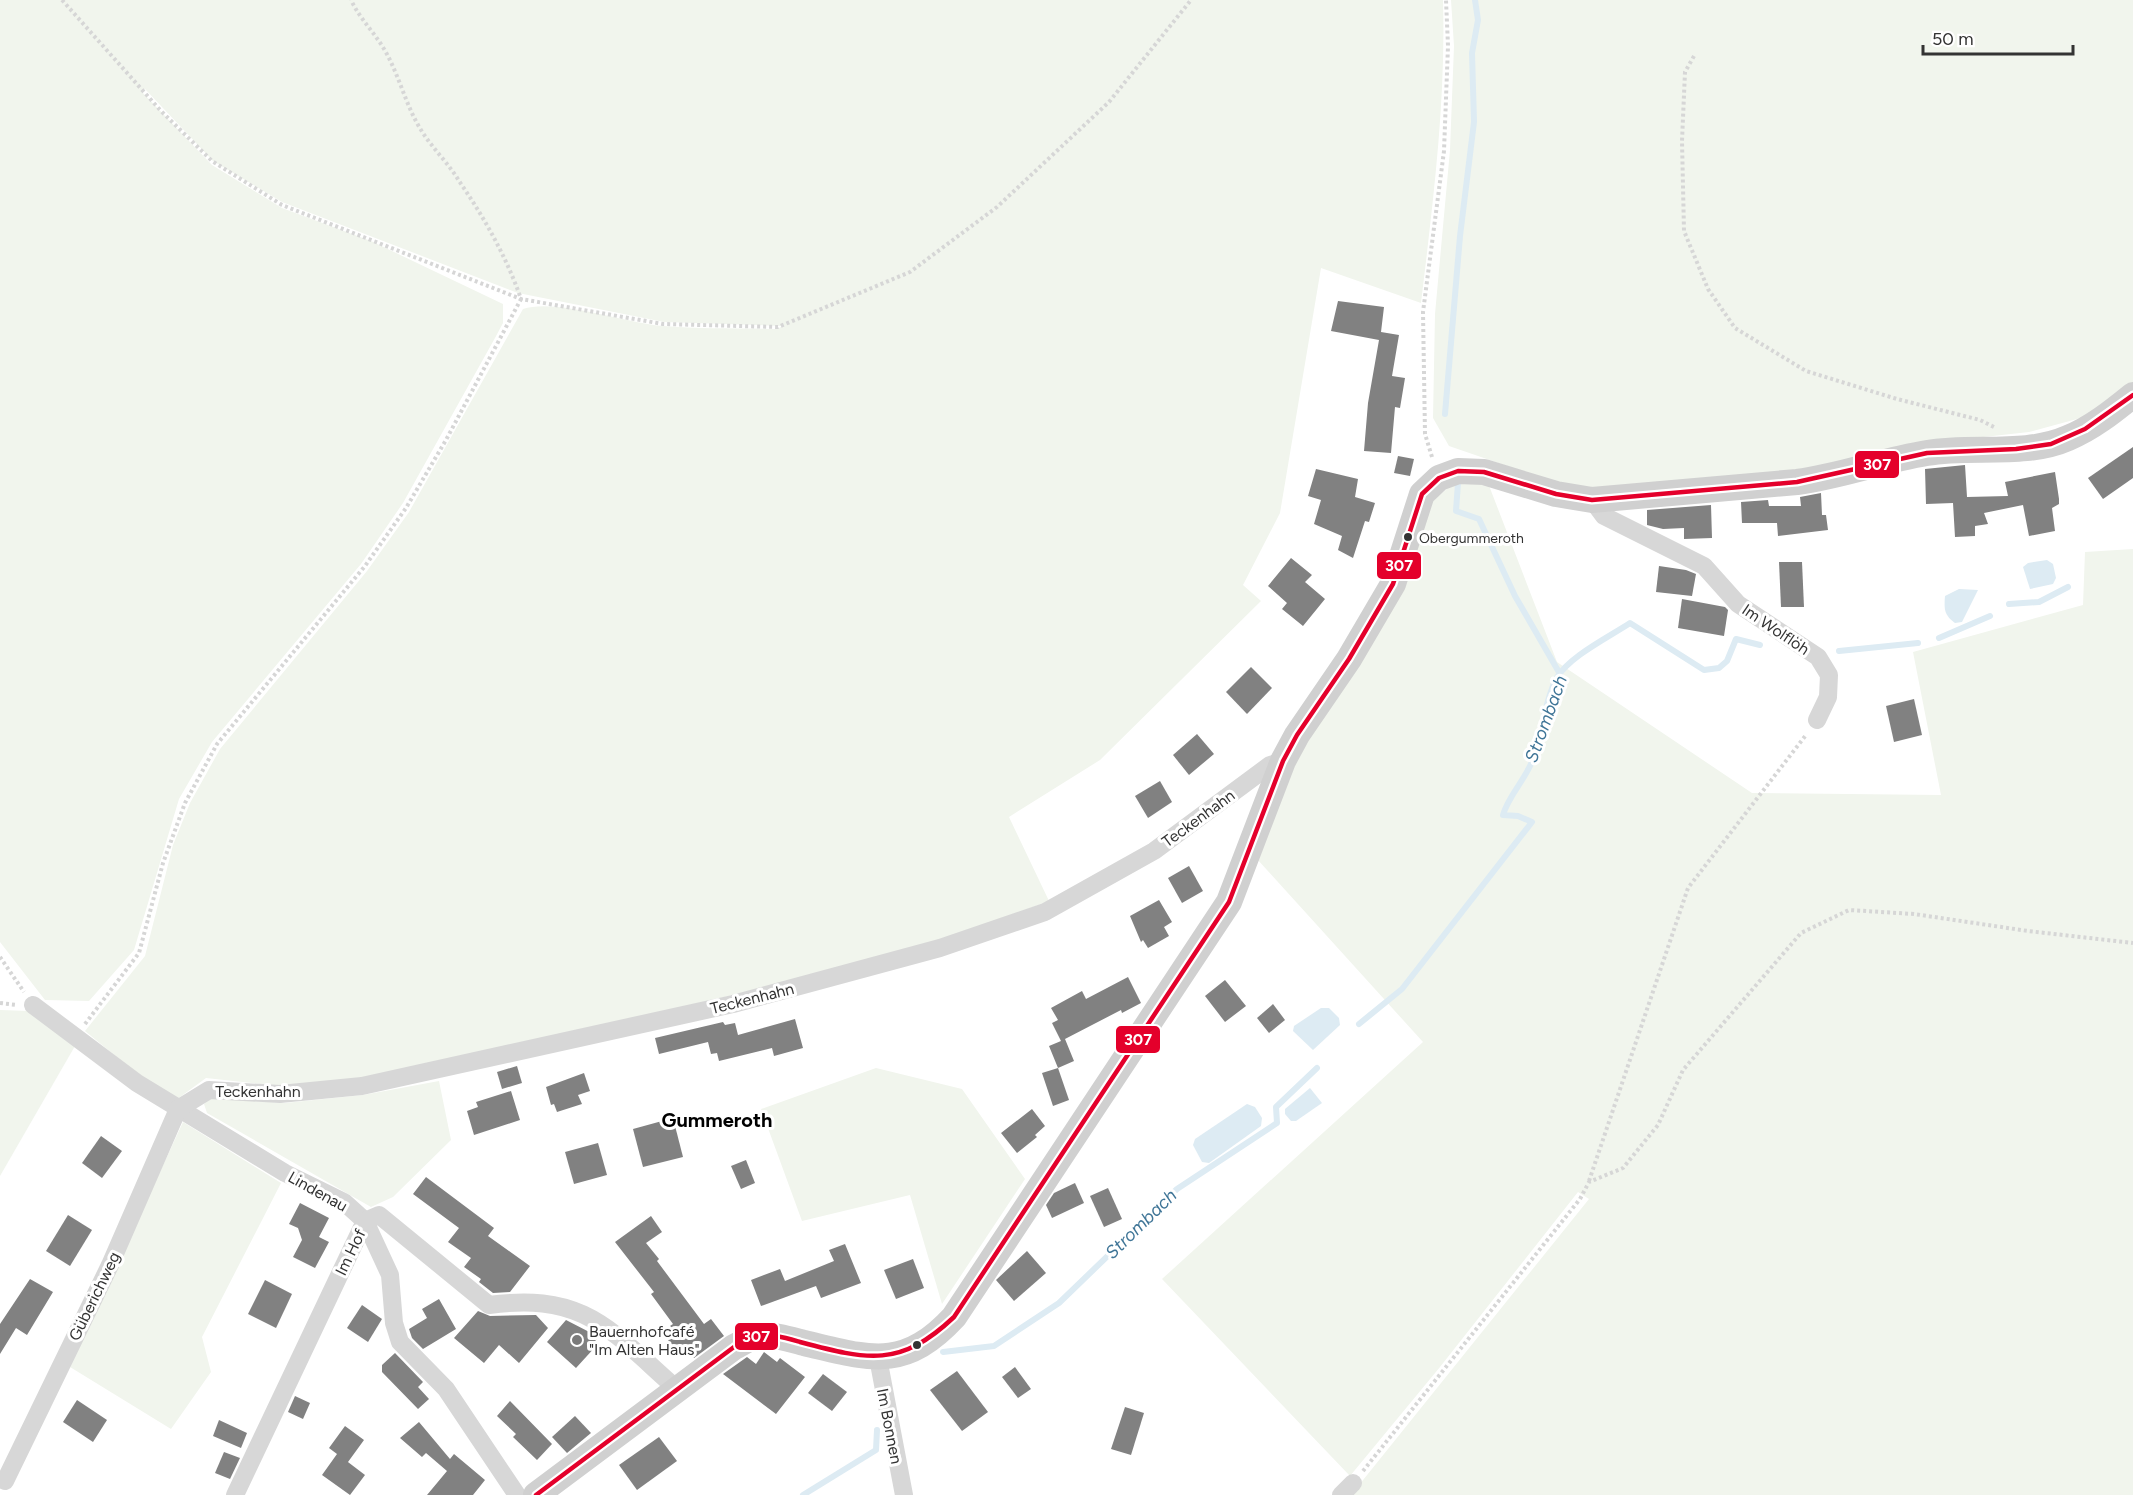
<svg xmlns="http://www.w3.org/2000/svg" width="2133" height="1495" viewBox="0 0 2133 1495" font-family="Figtree,sans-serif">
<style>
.green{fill:#f1f5ed}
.water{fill:#ddebf3}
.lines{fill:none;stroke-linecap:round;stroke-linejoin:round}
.stream{stroke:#ddebf3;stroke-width:6}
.building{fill:#818181}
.path{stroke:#d6d6d6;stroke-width:4;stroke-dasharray:3 3;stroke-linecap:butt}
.street{stroke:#d7d7d7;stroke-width:18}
.secondary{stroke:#d0d0d0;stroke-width:26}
.bus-1-casing{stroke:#fff;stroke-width:9}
.bus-1{stroke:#e4002b;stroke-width:4.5}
.bus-dot{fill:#333;stroke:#fff;stroke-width:2}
.poi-dot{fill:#7a7a7a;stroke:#fff;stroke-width:2}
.labels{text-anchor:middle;stroke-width:6;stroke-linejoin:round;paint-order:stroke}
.bus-label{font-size:14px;fill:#333;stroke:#fff;text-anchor:start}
.street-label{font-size:16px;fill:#333;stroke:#fff}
.poi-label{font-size:16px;fill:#333;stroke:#fff;text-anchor:start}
.water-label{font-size:18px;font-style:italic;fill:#3f7597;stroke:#fff}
.quarter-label{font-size:20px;font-weight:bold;fill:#000;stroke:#fff}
.line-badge{stroke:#fff;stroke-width:2}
.badge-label{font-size:16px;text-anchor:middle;font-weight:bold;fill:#fff}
</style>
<rect width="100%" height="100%" fill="#fff"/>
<g class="green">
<path d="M0,0H1443C1446,102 1433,202 1421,303L1321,268L1280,513L1243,585L1261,601L1100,760L1009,817L1049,901L938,942L733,995L362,1081L280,1086L206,1078L176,1100L141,1077L85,1031L145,956L173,845L190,803L220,749L367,571L409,512L523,309C555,298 626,323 663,326C700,329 739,328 777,329L783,326L664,322L518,293L282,202L213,161L145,89L141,91L212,165L282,208L371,241L503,304V323L495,338L403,503L361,564L212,742L179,799L134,950L89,1001L45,1000L0,942Z"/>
<path d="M1451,0H2133V384L2088,416L2029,432L1920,444L1796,472L1601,491L1568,487L1449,446L1433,418L1435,314L1450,150L1454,46Z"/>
<path d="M1454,483H1488L1557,662L1752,793L1941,795L1913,652L2083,605L2085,552L2133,549V1495H1351L1589,1199L1578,1192L1440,1367L1350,1476L1162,1279L1423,1042L1257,859L1301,749L1430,503Z"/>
<path d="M0,1010L29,1011L75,1046L0,1176Z"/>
<path d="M876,1068L962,1089L1025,1179L942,1304L910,1195L802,1221L761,1109Z"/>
<path d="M439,1081L451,1140L393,1197L371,1207L207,1113L204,1104L211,1098L285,1103L363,1095Z"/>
<path d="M183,1122L281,1183L202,1337L211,1372L171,1429L70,1367Z"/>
</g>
<g class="water">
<path d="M2047,560L2053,564L2056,578L2053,584L2030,589L2023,567L2028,563Z"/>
<path d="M1959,589L1978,590L1962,622L1955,623C1944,615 1944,609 1945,596Z"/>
<path d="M1321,1008H1329L1339,1018L1340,1025L1313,1050L1293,1031L1294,1026Z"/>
<path d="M1310,1088L1322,1103L1296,1121H1291L1285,1114V1109Z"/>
<path d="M1247,1104L1255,1107L1262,1118L1261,1126L1209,1163L1202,1162L1193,1145L1195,1139Z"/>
</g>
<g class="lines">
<g class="stream">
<path d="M1445,414L1460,236L1474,122L1472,53L1478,20L1475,0"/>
<path d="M1458,483L1456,511L1479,519L1515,596L1560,674"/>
<path d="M2009,604L2039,602L2068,587"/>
<path d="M1939,638L1990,616"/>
<path d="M1839,651L1918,643"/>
<path d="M1359,1024L1402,989L1532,822L1518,816L1503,815C1508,796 1526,779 1533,759C1542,734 1544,703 1556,679C1568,657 1609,637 1630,623L1704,670L1719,668L1727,661L1736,639L1760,645"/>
<path d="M943,1352L994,1346L1059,1303L1177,1189L1277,1123L1276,1107L1317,1068"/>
<path d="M803,1495L876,1450L877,1430"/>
</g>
</g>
<g class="building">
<path d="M1338,301L1384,307L1381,332L1399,335L1392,376L1405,378L1400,408L1395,407L1391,453L1364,451L1368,403L1379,340L1331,331Z"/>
<path d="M2133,447V478L2103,499L2088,478Z"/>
<path d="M1398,456L1414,459L1410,476L1394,473Z"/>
<path d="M1965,465L1967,497L2008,496L2005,482L2055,472L2059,499V504L2052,508L2055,531L2029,536L2023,505L1984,513L1988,524L1975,526V536L1955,537L1953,503L1926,504L1925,469Z"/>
<path d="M1316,469L1358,479L1355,497L1375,503L1369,522L1365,521L1353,558L1338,550L1342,536L1314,524L1321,500L1308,496Z"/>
<path d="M1821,493L1822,515H1826L1828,530L1778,536L1777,523H1742L1741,502L1768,500L1769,506H1801L1800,497Z"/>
<path d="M1711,505L1712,538L1684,539V528L1663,529L1647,525V510Z"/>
<path d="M1291,558L1312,575L1305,582L1325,599L1303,626L1282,609L1287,603L1268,586Z"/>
<path d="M1779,562H1802L1804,607H1781Z"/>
<path d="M1659,566L1686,570L1696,574L1692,596L1656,592Z"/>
<path d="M1682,599L1725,607L1728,610L1724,636L1678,628Z"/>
<path d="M1251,667L1272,688L1247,714L1226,692Z"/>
<path d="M1914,699L1922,735L1894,742L1886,706Z"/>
<path d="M1197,734L1214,754L1189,775L1173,755Z"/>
<path d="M1160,781L1172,802L1148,818L1135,796Z"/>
<path d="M1189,866L1203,891L1182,903L1168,878Z"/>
<path d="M1159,900L1172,922L1164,927L1169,936L1148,948L1143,940L1141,942L1130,916Z"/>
<path d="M1128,977L1141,1003L1122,1013L1121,1010L1065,1039L1074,1061L1058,1068L1049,1046L1061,1041L1052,1023L1058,1020L1051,1008L1082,991L1086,999Z"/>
<path d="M1225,980L1246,1006L1225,1022L1205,996Z"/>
<path d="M1273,1004L1285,1020L1269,1033L1257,1018Z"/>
<path d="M795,1019L803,1048L774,1056L772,1048L719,1061L717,1053L711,1054L708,1042L659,1054L655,1038L723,1022L725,1025L735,1023L738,1035Z"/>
<path d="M517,1066L522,1083L502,1089L497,1072Z"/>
<path d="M1058,1068L1069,1100L1053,1106L1042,1073Z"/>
<path d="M584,1073L590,1091L578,1095L582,1104L557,1112L554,1104L551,1105L546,1087Z"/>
<path d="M511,1091L520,1120L474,1135L467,1111L478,1107L476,1102Z"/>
<path d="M1032,1109L1045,1126L1035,1135L1037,1137L1017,1153L1001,1133Z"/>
<path d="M673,1118L683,1157L643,1167L633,1129Z"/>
<path d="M101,1136L122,1151L102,1178L82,1163Z"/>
<path d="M598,1143L607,1175L574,1184L565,1152Z"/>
<path d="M746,1160L755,1183L741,1189L731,1166Z"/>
<path d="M426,1177L494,1228L488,1236L530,1266L510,1292L493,1293L479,1282L481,1279L464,1267L471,1258L448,1242L459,1228L413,1194Z"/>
<path d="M1075,1183L1084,1203L1052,1218L1046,1205L1054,1193Z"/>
<path d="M1108,1188L1122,1219L1104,1227L1090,1196Z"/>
<path d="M300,1203L329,1218L319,1237L329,1242L315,1268L293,1257L302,1240L298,1228L289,1224Z"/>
<path d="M68,1215L92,1230L70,1266L46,1251Z"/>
<path d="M651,1216L662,1232L646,1243L659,1259L657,1261L704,1324L711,1319L724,1336L694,1358L686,1346L679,1353L668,1340L676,1333L670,1326L673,1324L651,1294L654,1292L615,1242Z"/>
<path d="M845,1244L861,1283L821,1298L816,1286L761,1306L751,1280L780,1269L785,1281L834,1261L829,1250Z"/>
<path d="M1027,1251L1046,1273L1014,1301L996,1280Z"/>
<path d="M913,1259L924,1288L896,1299L884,1270Z"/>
<path d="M30,1279L53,1292L27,1335L16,1328L0,1354V1324Z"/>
<path d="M265,1280L292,1294L276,1328L248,1314Z"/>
<path d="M439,1299L456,1329L423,1349L412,1338L409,1329L427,1318L422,1309Z"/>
<path d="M362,1305L382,1319L368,1342L347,1328Z"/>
<path d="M478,1311L490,1316L536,1315L548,1328L519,1363L499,1345L484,1363L454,1338Z"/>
<path d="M566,1320L599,1337L594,1342L597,1345L576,1368L547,1342Z"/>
<path d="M764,1352L777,1362L780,1358L805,1377L776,1414L723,1374L747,1357L756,1364Z"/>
<path d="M395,1353L423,1382L418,1387L429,1399L418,1409L382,1372V1365Z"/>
<path d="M1015,1367L1031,1389L1018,1398L1002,1377Z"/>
<path d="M957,1371L988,1412L962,1431L930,1390Z"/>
<path d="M823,1374L847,1392L832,1411L808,1393Z"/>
<path d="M295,1396L310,1403L303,1419L288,1412Z"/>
<path d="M77,1400L107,1420L93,1442L63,1422Z"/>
<path d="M510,1401L552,1444L537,1460L513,1437L516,1434L497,1416Z"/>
<path d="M1125,1407L1144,1413L1131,1455L1111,1449Z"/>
<path d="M575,1416L591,1433L567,1453L552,1437Z"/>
<path d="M219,1420L247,1433L241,1448L213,1436Z"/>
<path d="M419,1422L450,1459L454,1454L485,1480L473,1495H427L447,1471L426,1453L422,1457L400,1438Z"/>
<path d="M345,1426L364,1440L348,1462L344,1459L365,1475L350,1495L322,1475L337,1454L329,1448Z"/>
<path d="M659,1437L677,1461L637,1490L619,1465Z"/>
<path d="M224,1452L240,1458L230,1479L215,1473Z"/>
</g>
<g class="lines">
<g class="path">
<path d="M62,0L161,111L212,161L282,205L521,299L663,324L778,327L910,272L997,207L1109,102L1191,0"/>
<path d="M1694,56L1685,72L1682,141L1684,231L1708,289L1735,328L1806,371L1897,399L1980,420L1994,427"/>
<path d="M1432,457L1425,434L1423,312L1444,151L1448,46L1446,0"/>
<path d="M0,957L24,992"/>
<path d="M0,1003L17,1005"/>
<path d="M85,1024L139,953L163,863L185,803L217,744L365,566L406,508L446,440L521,299C507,258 484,217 459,181C449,164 434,150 423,133C406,108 400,76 384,49C374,32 360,19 351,0"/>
<path d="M1589,1181L1688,888L1806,735"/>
<path d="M1363,1471L1580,1199L1589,1182L1623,1168L1658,1125L1683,1070L1801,933L1849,910L1914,914L2028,931L2133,943"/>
</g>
<g class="street">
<path d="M1592,500L1604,516L1704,566L1738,604L1818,657L1829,675L1828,697L1817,720"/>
<path d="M33,1005L137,1083L285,1173L344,1202L365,1221L390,1275L394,1323L400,1342L446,1389L517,1495"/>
<path d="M878,1358L904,1495"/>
<path d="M5,1481L110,1265L178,1109L209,1090L280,1094L362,1086L733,1004L940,948L1045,912L1154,851L1270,765L1283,761"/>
<path d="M235,1495L365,1221L379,1215L489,1305C585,1292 610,1330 677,1389"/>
<path d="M1341,1495L1353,1483"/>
</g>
<path class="secondary" d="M536,1495L734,1347C741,1344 750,1337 758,1336C774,1334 789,1339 804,1343C869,1358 903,1372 954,1317L1229,902L1283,761L1297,735L1349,659L1393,584L1422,494L1439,478L1458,471L1484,472L1556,494L1592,500L1797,482C1842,476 1883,460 1927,453C1972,445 2025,457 2068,438C2092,428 2112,412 2133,395"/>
<defs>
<path id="bus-1" d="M536,1495L734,1347C741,1344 747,1339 755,1337C770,1333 786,1338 800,1342C868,1360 900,1368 954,1317L1229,902L1283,761L1297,735L1349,659L1393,584L1422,494L1439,478L1458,471L1484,472L1556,494L1592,500L1797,482L1927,453L2016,449L2051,444L2085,429L2133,395"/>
</defs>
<use href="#bus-1" class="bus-1-casing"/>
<use href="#bus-1" class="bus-1"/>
</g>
<g class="bus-dot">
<circle cx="1408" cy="537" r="5"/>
<circle cx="917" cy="1345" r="5"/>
</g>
<circle class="poi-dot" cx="577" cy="1340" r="6"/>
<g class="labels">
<g class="bus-label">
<text x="1419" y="543">Obergummeroth</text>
</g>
<g class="street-label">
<text transform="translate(1776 629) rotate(34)" y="6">Im Wolflöh</text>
<text transform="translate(1198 818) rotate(-36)" y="6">Teckenhahn</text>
<text transform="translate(752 998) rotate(-14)" y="6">Teckenhahn</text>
<text x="258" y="1097">Teckenhahn</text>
<text transform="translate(318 1191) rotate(29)" y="6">Lindenau</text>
<text transform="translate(350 1252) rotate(-64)" y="6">Im Hof</text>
<text transform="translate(94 1296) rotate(-64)" y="6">Güberichweg</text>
<text transform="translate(890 1426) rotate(79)" y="6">Im Bonnen</text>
</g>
<g class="poi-label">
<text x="589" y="1337">Bauernhofcafé<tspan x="589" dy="18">"Im Alten Haus"</tspan></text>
</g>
<g class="water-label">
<text transform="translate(1546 719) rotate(-70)" y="6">Strombach</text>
<text transform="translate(1141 1224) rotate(-44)" y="6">Strombach</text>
</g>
<g class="quarter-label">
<text x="717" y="1127">Gummeroth</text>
</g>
</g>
<g class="line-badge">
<rect x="1854" y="450" width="46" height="29" rx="6" fill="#e4002b"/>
<rect x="1376" y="551" width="46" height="29" rx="6" fill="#e4002b"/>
<rect x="1115" y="1025" width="46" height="29" rx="6" fill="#e4002b"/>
<rect x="734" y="1322" width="45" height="29" rx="6" fill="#e4002b"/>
</g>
<g class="badge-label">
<text x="1877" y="470">307</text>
<text x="1399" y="571">307</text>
<text x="1138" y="1045">307</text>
<text x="756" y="1342">307</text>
</g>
<path d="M1923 45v9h150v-9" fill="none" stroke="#333333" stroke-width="3"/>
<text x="1932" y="45" font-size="18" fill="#333333" stroke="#ffffff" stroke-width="4.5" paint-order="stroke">50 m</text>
</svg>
